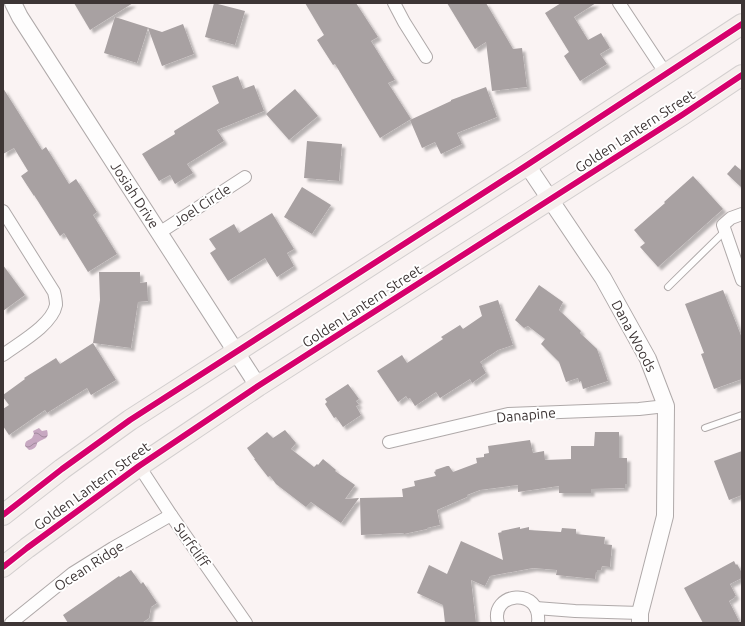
<svg xmlns="http://www.w3.org/2000/svg" width="745" height="626" viewBox="0 0 745 626" font-family="Ubuntu,sans-serif">
<style>
.water{fill:url(#water-waves)}
.building{fill:#a8a1a2;filter:url(#shadow)}
.lines{fill:none;stroke-linecap:round;stroke-linejoin:round}
.service-casing{stroke:#afa9a9;stroke-width:8}
.minor-casing{stroke:#afa9a9;stroke-width:14}
.tertiary-casing{stroke:#afa9a9;stroke-width:18}
.primary-casing{stroke:#d3cfcf;stroke-width:22}
.service{stroke:#fefdfd;stroke-width:6}
.minor{stroke:#fefdfd;stroke-width:12}
.tertiary{stroke:#fefdfd;stroke-width:16}
.primary{stroke:#f5eeec;stroke-width:20}
.cycleway-casing{stroke:#fff;stroke-width:8}
.cycleway{stroke:#d6006c;stroke-width:6}
.labels{text-anchor:middle;stroke-width:4;stroke-linejoin:round;paint-order:stroke}
.street-label{font-size:14px;fill:#3d3535;stroke:#fff}
</style>
<defs>
<pattern id="water-waves" width="16" height="10" patternUnits="userSpaceOnUse"><rect width="16" height="10" fill="#c7a8c1"/><path d="M0 5q4-4 8 0t8 0" fill="none" stroke="#a38a9e"/></pattern>
<filter id="shadow"><feDropShadow dx="3.5" dy="3.5" stdDeviation="1" flood-color="#0004"/></filter>
</defs>
<rect width="100%" height="100%" fill="#faf3f3"/>
<path class="water" d="M39,428L42,431L47,430C50,440 43,438 37,443C37,447 33,450 29,450L25,446C25,440 28,441 32,438L34,434L33,431Z"/>
<g class="building">
<path d="M74,3H133L90,30Z"/>
<path d="M214,3L245,11L235,45L205,37Z"/>
<path d="M305,3H356L378,37L371,41L395,80L388,83L411,119L380,138L335,64L333,65L317,40L324,35Z"/>
<path d="M447,3H486L513,49L522,48L527,87L492,91L486,42L475,49Z"/>
<path d="M561,3H596L574,17L588,40L601,33L610,48L600,54L607,64L580,81L564,56L569,52L545,13Z"/>
<path d="M115,17L162,32L183,24L194,54L162,66L148,28L137,63L104,53Z"/>
<path d="M238,76L243,89L254,85L264,111L217,130L224,141L187,164L193,173L175,184L170,175L159,181L142,154L175,134L174,131L219,103L212,86Z"/>
<path d="M486,87L497,117L457,133L462,144L441,154L435,142L422,148L410,120L451,101V100Z"/>
<path d="M3,88L42,150L46,147L69,184L76,179L97,212L93,215L117,254L88,272L64,233L60,236L34,195V196L21,176L28,171L14,148L3,154Z"/>
<path d="M295,89L318,116L289,140L266,114Z"/>
<path d="M307,141L342,144L339,181L304,178Z"/>
<path d="M735,165L742,171V188L727,174Z"/>
<path d="M693,176L723,209L658,267L640,247L645,243L634,230L665,203L664,202Z"/>
<path d="M302,187L331,205L312,234L284,217Z"/>
<path d="M272,213L294,249L287,253L294,266L277,277L265,258L228,281L210,253L216,249L209,239L234,224L239,233Z"/>
<path d="M3,265L25,295L3,311Z"/>
<path d="M99,272H140V283L147,282L148,301L138,302L131,348L93,343L100,300Z"/>
<path d="M539,285L563,302L559,310L581,331L580,333L597,349L608,381L583,389L581,381L579,382L578,378L566,382L559,362L541,344L545,339L528,326L524,328L515,320Z"/>
<path d="M723,290L742,338V379L714,389L701,354L704,353L685,304Z"/>
<path d="M498,300L513,345L498,350L480,362L483,365L482,366L486,373L472,383L470,379L440,398L436,392L415,406L410,398L408,399L406,396L398,402L377,371L402,355L407,363L443,339L441,337L460,325L463,329L482,316L479,306Z"/>
<path d="M93,343L116,380L91,395L87,388L47,413L45,410L9,435L3,426V409L9,405L3,397V395L25,379L24,378L56,358L60,364Z"/>
<path d="M348,384L359,399L356,401L359,405L356,406L361,415L343,427L336,417L334,418L325,404L327,402L325,399Z"/>
<path d="M285,430L296,443L291,449L314,467L317,464L318,465L323,459L336,470L335,471L355,485L345,499L359,498L341,523L311,502L306,507L276,484L270,476L268,477L254,459H255L247,448L267,432L273,438Z"/>
<path d="M595,432H619V458H627V484H625V488L591,489V493H559V486L518,492V485L480,490L467,495V497L437,510L440,525L427,528V529L404,534L403,533L361,535L360,498L403,497L402,489L415,486L414,481L436,476L434,472L436,471L435,470L447,466H449L453,472L477,463L476,458L484,457V454L489,453L488,446L530,440L533,453L544,451L545,460L571,459V446H594Z"/>
<path d="M742,451V495L729,500L714,461Z"/>
<path d="M520,527V529L529,527V530L561,532L562,528L576,529V534L605,537L604,544L612,545L610,567L602,566L601,570H597V572H596L595,579L556,575L557,570L533,568L490,576L485,586L471,580L476,623H445L443,605L417,593L429,565L447,574L461,541L503,560L498,533L502,532L501,531Z"/>
<path d="M734,561L736,565L737,564L742,573V578L730,584L736,596L734,597V598L729,601L740,623H703L684,588Z"/>
<path d="M131,570L141,584L143,582L157,603L151,607L149,618L142,623H68L63,615L119,576L120,577Z"/>
</g>
<g class="lines">
<defs>
<g id="service">
<path d="M668,287L725,231"/>
<path d="M705,428L742,415"/>
</g>
<g id="minor">
<path d="M394,3L404,22L426,57"/>
<path d="M619,3L666,74"/>
<path d="M3,211L54,292C55,296 56,301 56,305C52,325 19,343 3,355"/>
<path d="M742,214L731,218L723,225L742,280"/>
<path d="M159,233L245,177"/>
<path d="M389,442L508,414L639,409L666,406"/>
<path d="M139,466L171,515L246,623"/>
<path d="M536,608L575,611L640,613"/>
<path d="M11,623L73,573L113,548L171,515"/>
<path d="M498,623C489,592 542,586 538,623"/>
</g>
<g id="tertiary">
<path d="M13,3L20,17L258,386"/>
<path d="M527,165L603,278L648,359L666,406L665,516L640,613V623"/>
</g>
<g id="primary">
<path d="M3,515L62,469L130,420L527,165L742,24"/>
<path d="M3,567L27,548L139,466L258,386L682,115L742,75"/>
</g>
</defs>
<use href="#service" class="service-casing"/>
<use href="#minor" class="minor-casing"/>
<use href="#tertiary" class="tertiary-casing"/>
<use href="#primary" class="primary-casing"/>
<use href="#service" class="service"/>
<use href="#minor" class="minor"/>
<use href="#tertiary" class="tertiary"/>
<use href="#primary" class="primary"/>
<defs>
<g id="cycleway">
<path d="M3,515L62,469L130,420L527,165L742,24"/>
<path d="M3,567L27,548L139,466L258,386L682,115L742,75"/>
</g>
</defs>
<use href="#cycleway" class="cycleway-casing"/>
<use href="#cycleway" class="cycleway"/>
</g>
<g class="labels">
<g class="street-label">
<text transform="translate(635 131) rotate(-33)" y="5">Golden Lantern Street</text>
<text transform="translate(135 195) rotate(57)" y="5">Josiah Drive</text>
<text transform="translate(202 205) rotate(-33)" y="5">Joel Circle</text>
<text transform="translate(362 306) rotate(-33)" y="5">Golden Lantern Street</text>
<text transform="translate(634 336) rotate(62)" y="5">Dana Woods</text>
<text transform="translate(526 415) rotate(-5)" y="5">Danapine</text>
<text transform="translate(92 486) rotate(-36)" y="5">Golden Lantern Street</text>
<text transform="translate(192 545) rotate(55)" y="5">Surfcliff</text>
<text transform="translate(89 566) rotate(-33)" y="5">Ocean Ridge</text>
</g>
</g>
<rect width="745" height="626" fill="none" stroke="#3d3535" stroke-width="8"/>
</svg>
